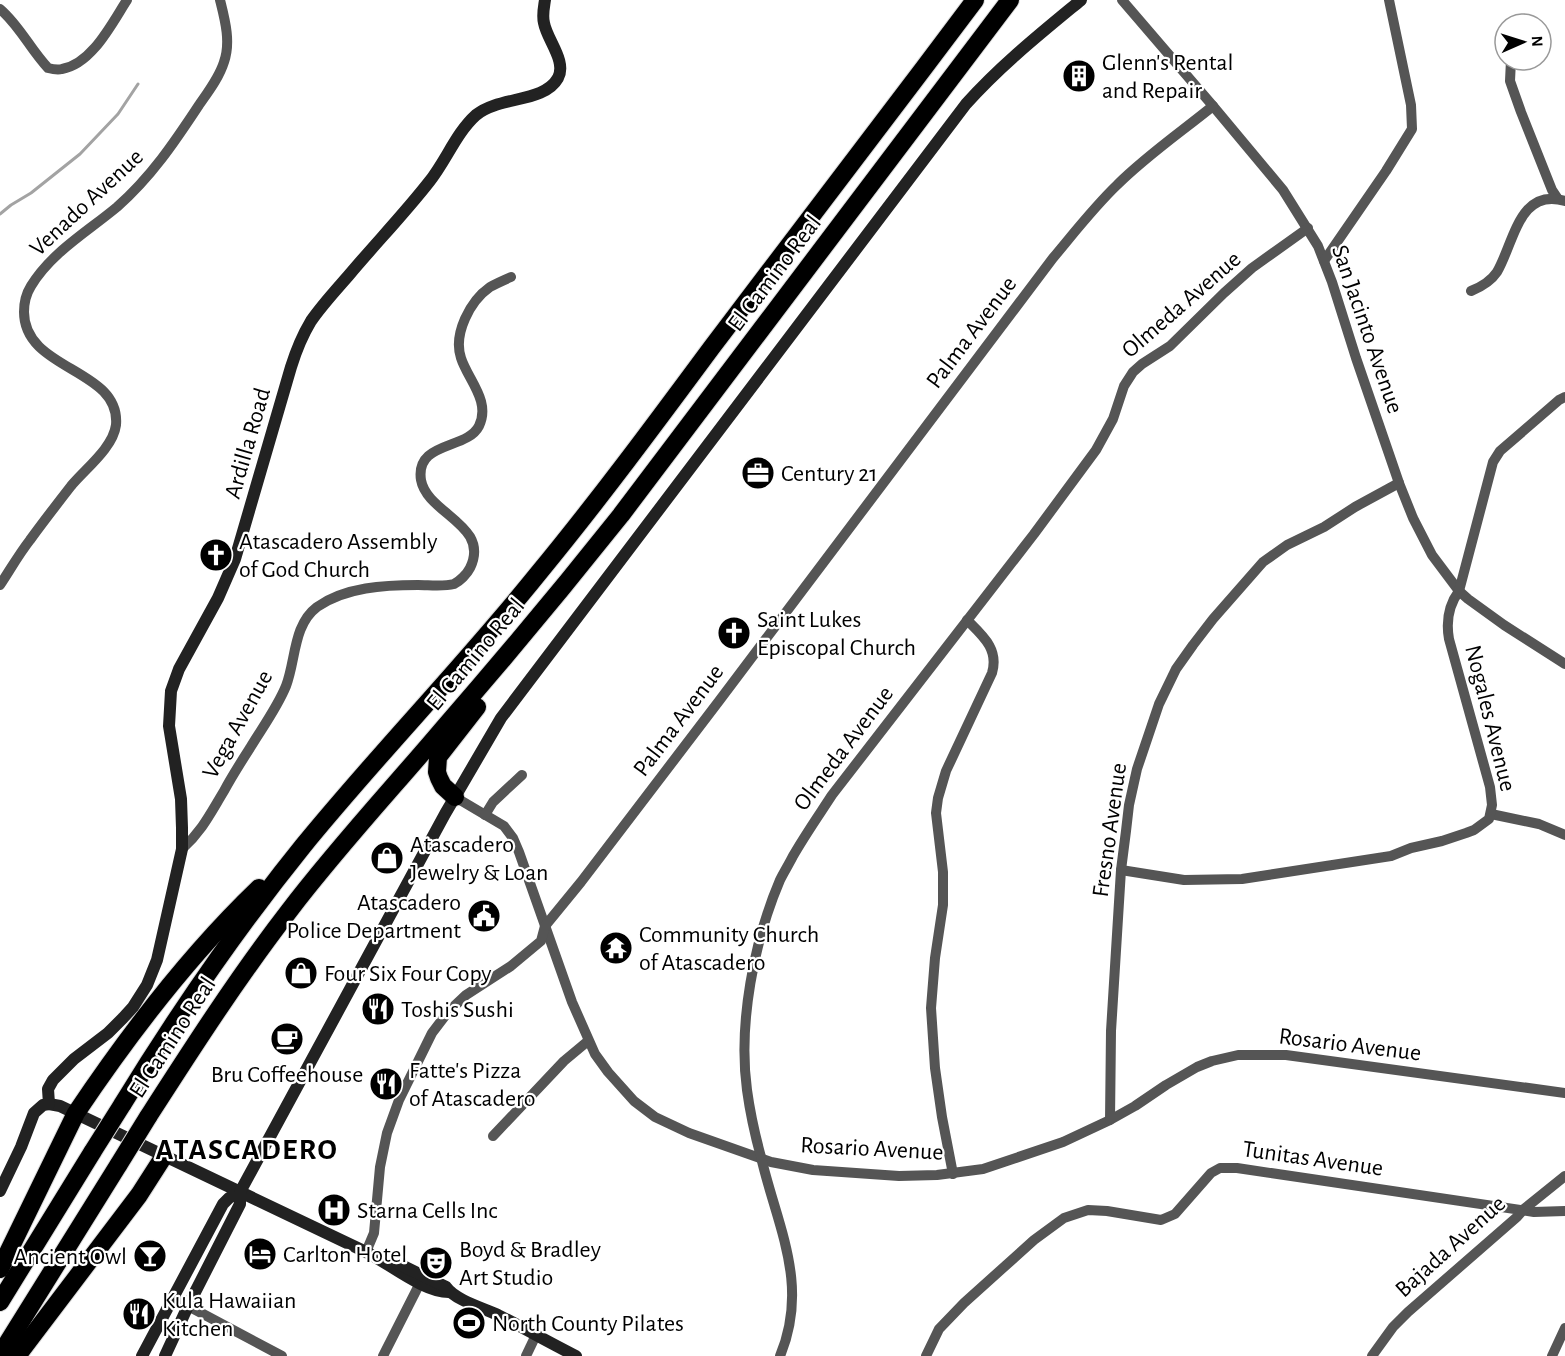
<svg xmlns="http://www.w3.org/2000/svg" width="1565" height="1356" viewBox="0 0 1565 1356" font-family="'Alegreya Sans',sans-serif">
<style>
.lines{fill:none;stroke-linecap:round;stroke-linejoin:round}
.stream{stroke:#a3a3a3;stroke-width:3}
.highway-casing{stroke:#dbdbdb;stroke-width:20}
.street{stroke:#555;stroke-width:10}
.secondary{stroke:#222;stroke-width:12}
.highway{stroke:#000;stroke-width:18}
.highway-bridge-casing{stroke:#dbdbdb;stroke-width:20;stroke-linecap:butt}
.highway-bridge{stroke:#000;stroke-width:18}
.labels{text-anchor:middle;stroke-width:4.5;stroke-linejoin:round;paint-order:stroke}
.poi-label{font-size:24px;fill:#000;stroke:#fff;text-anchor:start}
.street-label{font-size:24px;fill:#000;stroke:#fff}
.district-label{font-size:30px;font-weight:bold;letter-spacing:1.5px;fill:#000;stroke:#fff}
</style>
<rect width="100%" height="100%" fill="#fff"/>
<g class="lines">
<path class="stream" d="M0,214L11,205L31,193L80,154L118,114L138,84"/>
<defs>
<g id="highway">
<path d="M455,797L443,786L439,778L437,772L438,757L477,707"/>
<path d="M122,1105C177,1015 236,929 303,846C378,754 462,668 537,575C598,501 655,424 712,347C800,231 888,116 975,0"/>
<path d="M148,1117C193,1047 238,977 289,911C336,849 390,791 441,731C503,660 563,588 621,515L1010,0"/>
<path d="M0,1269L76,1113C129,1034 189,955 259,888"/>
<path d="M0,1302L93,1151"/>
<path d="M0,1355L119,1164"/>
<path d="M17,1356L139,1195L164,1156"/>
</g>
</defs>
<use href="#highway" class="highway-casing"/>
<g class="street">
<path d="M1122,0L1213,106L1283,190L1318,246L1332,282L1356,358L1399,483L1413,518L1432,555L1459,591L1468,599L1504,625L1565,664"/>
<path d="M0,9C20,26 30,49 48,68C52,69 58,70 62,69C92,64 112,23 127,0"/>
<path d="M1511,60L1510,81L1521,112L1552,190L1558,199"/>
<path d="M1324,261L1386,171L1412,129L1411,105L1389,0"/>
<path d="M1471,291C1481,287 1491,281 1497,272C1514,243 1519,187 1565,201"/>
<path d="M0,585C10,570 19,554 30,540C43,522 57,504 71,486C85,469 113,448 116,425C121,368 24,371 24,312C24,303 26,294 31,286C52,252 87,232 117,207C151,177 174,143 199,105C208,92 219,78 224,62C231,42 225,20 220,0"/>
<path d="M455,797L504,826L513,838L519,852L572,1002L595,1054L608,1072L634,1101L655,1117L689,1133L771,1162L813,1170L899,1176L937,1175L983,1169L1063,1142L1110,1120L1135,1106L1166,1085L1197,1067L1212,1061L1238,1055H1286L1565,1093"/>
<path d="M1491,814L1539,824L1565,835"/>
<path d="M485,815L493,802L522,775"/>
<path d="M182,849C202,831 210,814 224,791C232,776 241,762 250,748C262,728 277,708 286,686C296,660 293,625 317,607C345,587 385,585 418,585C429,585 443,587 454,584C460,581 467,574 470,568C491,525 427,514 421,480C415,441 467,450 479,426C491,401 468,380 461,358C453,334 470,301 490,287C497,283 504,280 511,277"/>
<path d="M1121,870L1184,880L1242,879L1391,856L1411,848L1442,841L1466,833L1474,830L1489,819L1492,805L1490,787L1449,639C1446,622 1448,606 1459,591L1493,462L1500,451L1559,400L1565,397"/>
<path d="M1110,1120L1111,1031L1121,870L1126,831L1129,805L1137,769L1159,704L1176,669L1193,645L1213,619L1263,562L1287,545L1324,527L1355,507L1399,483"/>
<path d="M493,1136L564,1061L588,1041"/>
<path d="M953,1174L942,1117L935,1068L931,1008L935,958L943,905V872L936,813L938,798L946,771L992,673C999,649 983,636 967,620"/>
<path d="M366,1252L374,1233L380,1167L387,1133L399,1100L432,1033L448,1012L466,995L511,966L541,941L545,926L581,882L719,701L1053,258C1074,233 1094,207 1117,185C1146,156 1181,132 1213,106"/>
<path d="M173,1298L282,1356"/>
<path d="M383,1356L420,1283"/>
<path d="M526,1356L536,1335"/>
<path d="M780,1356C810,1284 777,1226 761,1157C755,1135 750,1112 747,1090C738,1024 754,941 780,880C784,872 789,864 793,856C805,835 819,815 832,795L1034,534L1096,450L1113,419L1124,386L1133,372L1142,364L1170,346L1224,293L1252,268L1308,228"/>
<path d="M926,1356L939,1329L964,1303L1034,1240L1064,1218L1088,1210L1107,1211L1161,1220L1175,1214L1211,1173L1220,1168H1237L1534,1212L1565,1211"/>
<path d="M1372,1356L1393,1327L1408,1312L1517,1217L1524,1209L1565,1176"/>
<path d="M1552,1356L1565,1328"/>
</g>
<g class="secondary">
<path d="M49,1104L60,1106L366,1252C389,1263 424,1293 450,1292"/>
<path d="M0,1191L21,1147L34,1113L43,1105L49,1104L48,1089L53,1080L74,1059L108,1033L123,1018L133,1007L147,985L157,960L182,849V828L181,799L169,726L171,691L179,669L218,598L235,559L291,367C296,351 302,336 311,321C322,305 336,290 349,275C375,244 404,214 429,182C446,161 456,133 476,115C499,96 544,103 558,78C567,61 547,40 544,23C542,15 544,7 545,0"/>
<path d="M397,1263L446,1287C455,1300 483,1308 498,1315C524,1328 550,1343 576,1356"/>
<path d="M142,1356L223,1204L229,1198L240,1192"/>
<path d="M165,1356L188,1306L240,1204V1192L445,814L501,718L966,104C1001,65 1041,33 1081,0"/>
</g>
<use href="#highway" class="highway"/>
<defs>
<g id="highway-bridge">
<path d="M93,1151L122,1105"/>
<path d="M119,1164L148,1117"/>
</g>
</defs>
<use href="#highway-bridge" class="highway-bridge-casing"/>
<use href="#highway-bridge" class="highway-bridge"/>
</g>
<defs>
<symbol id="building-disc" viewBox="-11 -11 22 22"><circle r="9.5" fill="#000" stroke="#fff"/><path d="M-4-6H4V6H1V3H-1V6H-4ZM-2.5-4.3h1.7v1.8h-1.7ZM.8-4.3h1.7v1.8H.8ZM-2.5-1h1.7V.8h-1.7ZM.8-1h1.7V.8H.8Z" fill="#fff"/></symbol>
<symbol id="office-disc" viewBox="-11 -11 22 22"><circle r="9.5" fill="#000" stroke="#fff"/><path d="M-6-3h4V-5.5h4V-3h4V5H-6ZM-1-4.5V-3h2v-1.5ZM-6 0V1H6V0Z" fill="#fff"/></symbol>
<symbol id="church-disc" viewBox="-11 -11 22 22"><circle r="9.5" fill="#000" stroke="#fff"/><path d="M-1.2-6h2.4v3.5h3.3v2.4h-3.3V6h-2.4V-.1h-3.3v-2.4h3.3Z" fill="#fff"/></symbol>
<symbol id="shop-disc" viewBox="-11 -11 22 22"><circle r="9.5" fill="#000" stroke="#fff"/><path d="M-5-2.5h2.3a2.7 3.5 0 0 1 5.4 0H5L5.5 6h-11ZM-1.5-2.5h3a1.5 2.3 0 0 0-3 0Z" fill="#fff"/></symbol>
<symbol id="civic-disc" viewBox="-11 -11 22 22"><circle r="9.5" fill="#000" stroke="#fff"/><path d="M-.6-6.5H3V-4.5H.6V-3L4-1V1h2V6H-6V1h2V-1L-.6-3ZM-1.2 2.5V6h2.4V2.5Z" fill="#fff"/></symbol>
<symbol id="temple-disc" viewBox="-11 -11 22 22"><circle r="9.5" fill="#000" stroke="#fff"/><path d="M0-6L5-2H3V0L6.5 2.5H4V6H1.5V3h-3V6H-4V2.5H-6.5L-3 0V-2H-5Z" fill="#fff"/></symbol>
<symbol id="restaurant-disc" viewBox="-11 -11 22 22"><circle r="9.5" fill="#000" stroke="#fff"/><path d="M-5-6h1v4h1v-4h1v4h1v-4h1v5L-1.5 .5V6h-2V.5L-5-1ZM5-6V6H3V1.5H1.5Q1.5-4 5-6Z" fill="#fff"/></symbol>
<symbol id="cafe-disc" viewBox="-11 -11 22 22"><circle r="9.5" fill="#000" stroke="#fff"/><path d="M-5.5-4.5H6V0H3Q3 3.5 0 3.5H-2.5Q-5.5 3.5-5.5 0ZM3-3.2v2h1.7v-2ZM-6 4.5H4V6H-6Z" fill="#fff"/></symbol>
<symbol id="hospital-disc" viewBox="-11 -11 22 22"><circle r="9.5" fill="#000" stroke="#fff"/><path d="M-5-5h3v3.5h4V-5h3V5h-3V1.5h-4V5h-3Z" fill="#fff"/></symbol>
<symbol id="hotel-disc" viewBox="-11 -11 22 22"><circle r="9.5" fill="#000" stroke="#fff"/><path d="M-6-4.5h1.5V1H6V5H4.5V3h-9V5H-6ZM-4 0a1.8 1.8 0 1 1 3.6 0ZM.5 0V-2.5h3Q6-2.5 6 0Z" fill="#fff"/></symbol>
<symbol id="bar-disc" viewBox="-11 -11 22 22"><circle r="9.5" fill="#000" stroke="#fff"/><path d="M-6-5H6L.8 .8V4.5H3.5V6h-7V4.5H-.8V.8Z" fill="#fff"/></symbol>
<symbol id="theatre-disc" viewBox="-11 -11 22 22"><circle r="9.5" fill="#000" stroke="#fff"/><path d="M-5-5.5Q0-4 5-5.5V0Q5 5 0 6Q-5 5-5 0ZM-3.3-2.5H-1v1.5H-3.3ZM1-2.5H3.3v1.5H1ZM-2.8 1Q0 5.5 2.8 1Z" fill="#fff"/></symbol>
<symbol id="stadium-disc" viewBox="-11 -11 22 22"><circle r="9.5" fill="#000" stroke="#fff"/><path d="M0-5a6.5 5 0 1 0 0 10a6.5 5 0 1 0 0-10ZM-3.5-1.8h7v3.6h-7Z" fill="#fff"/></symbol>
</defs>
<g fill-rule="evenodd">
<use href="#building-disc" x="1060" y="57" width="38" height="38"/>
<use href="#office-disc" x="739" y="454" width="38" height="38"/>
<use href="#church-disc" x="197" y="536" width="38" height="38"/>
<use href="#church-disc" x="715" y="614" width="38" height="38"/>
<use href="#shop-disc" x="368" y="839" width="38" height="38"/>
<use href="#civic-disc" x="465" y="897" width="38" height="38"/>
<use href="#temple-disc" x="597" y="929" width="38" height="38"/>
<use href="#shop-disc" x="282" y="954" width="38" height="38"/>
<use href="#restaurant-disc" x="359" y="990" width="38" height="38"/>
<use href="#cafe-disc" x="268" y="1020" width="38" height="38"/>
<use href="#restaurant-disc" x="367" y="1065" width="38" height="38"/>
<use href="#hospital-disc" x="315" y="1191" width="38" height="38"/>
<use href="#hotel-disc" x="241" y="1235" width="38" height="38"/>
<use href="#bar-disc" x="131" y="1237" width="38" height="38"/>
<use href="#theatre-disc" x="417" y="1244" width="38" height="38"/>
<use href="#restaurant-disc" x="120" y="1295" width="38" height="38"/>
<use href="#stadium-disc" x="450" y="1304" width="38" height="38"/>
</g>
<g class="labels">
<g class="poi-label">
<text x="1102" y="70">Glenn's Rental<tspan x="1102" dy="28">and Repair</tspan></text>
<text x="781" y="481">Century 21</text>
<text x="239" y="549">Atascadero Assembly<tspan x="239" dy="28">of God Church</tspan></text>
<text x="757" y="627">Saint Lukes<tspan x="757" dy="28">Episcopal Church</tspan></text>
<text x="410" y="852">Atascadero<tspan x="410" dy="28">Jewelry &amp; Loan</tspan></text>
<text x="461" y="910" text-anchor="end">Atascadero<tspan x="461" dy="28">Police Department</tspan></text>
<text x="639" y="942">Community Church<tspan x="639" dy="28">of Atascadero</tspan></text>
<text x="324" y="981">Four Six Four Copy</text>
<text x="401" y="1017">Toshis Sushi</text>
<text x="409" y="1078">Fatte's Pizza<tspan x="409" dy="28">of Atascadero</tspan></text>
<text x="287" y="1082" text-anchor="middle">Bru Coffeehouse</text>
<text x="357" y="1218">Starna Cells Inc</text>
<text x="459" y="1257">Boyd &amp; Bradley<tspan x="459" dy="28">Art Studio</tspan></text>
<text x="283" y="1262">Carlton Hotel</text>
<text x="127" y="1264" text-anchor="end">Ancient Owl</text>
<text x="162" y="1308">Kula Hawaiian<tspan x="162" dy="28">Kitchen</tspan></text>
<text x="492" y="1331">North County Pilates</text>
</g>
<g class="street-label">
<text transform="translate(86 202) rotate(-43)" y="8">Venado Avenue</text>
<text transform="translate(774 273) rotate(-53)" y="8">El Camino Real</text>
<text transform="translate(1181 304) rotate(-41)" y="8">Olmeda Avenue</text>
<text transform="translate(1368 329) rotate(71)" y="8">San Jacinto Avenue</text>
<text transform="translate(971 332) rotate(-53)" y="8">Palma Avenue</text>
<text transform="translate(247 443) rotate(-74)" y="8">Ardilla Road</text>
<text transform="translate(475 654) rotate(-50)" y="8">El Camino Real</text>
<text transform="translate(1491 718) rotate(76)" y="8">Nogales Avenue</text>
<text transform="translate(678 720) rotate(-53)" y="8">Palma Avenue</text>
<text transform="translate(237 724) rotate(-61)" y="8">Vega Avenue</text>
<text transform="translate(843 748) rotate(-53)" y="8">Olmeda Avenue</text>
<text transform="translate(1109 830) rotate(-82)" y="8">Fresno Avenue</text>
<text transform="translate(172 1037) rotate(-57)" y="8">El Camino Real</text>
<text transform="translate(1350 1044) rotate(7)" y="8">Rosario Avenue</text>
<text transform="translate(872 1148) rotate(3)" y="8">Rosario Avenue</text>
<text transform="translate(1313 1158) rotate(8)" y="8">Tunitas Avenue</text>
<text transform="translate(1450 1246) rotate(-42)" y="8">Bajada Avenue</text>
</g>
<g class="district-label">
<text x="247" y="1159">ATASCADERO</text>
</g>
</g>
<g transform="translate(1523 42) rotate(87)"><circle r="28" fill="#ffffff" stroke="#999999" stroke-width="1.5"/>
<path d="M0-4.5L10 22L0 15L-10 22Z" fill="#000000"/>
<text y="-9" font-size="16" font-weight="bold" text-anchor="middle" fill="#000000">N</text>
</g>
</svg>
